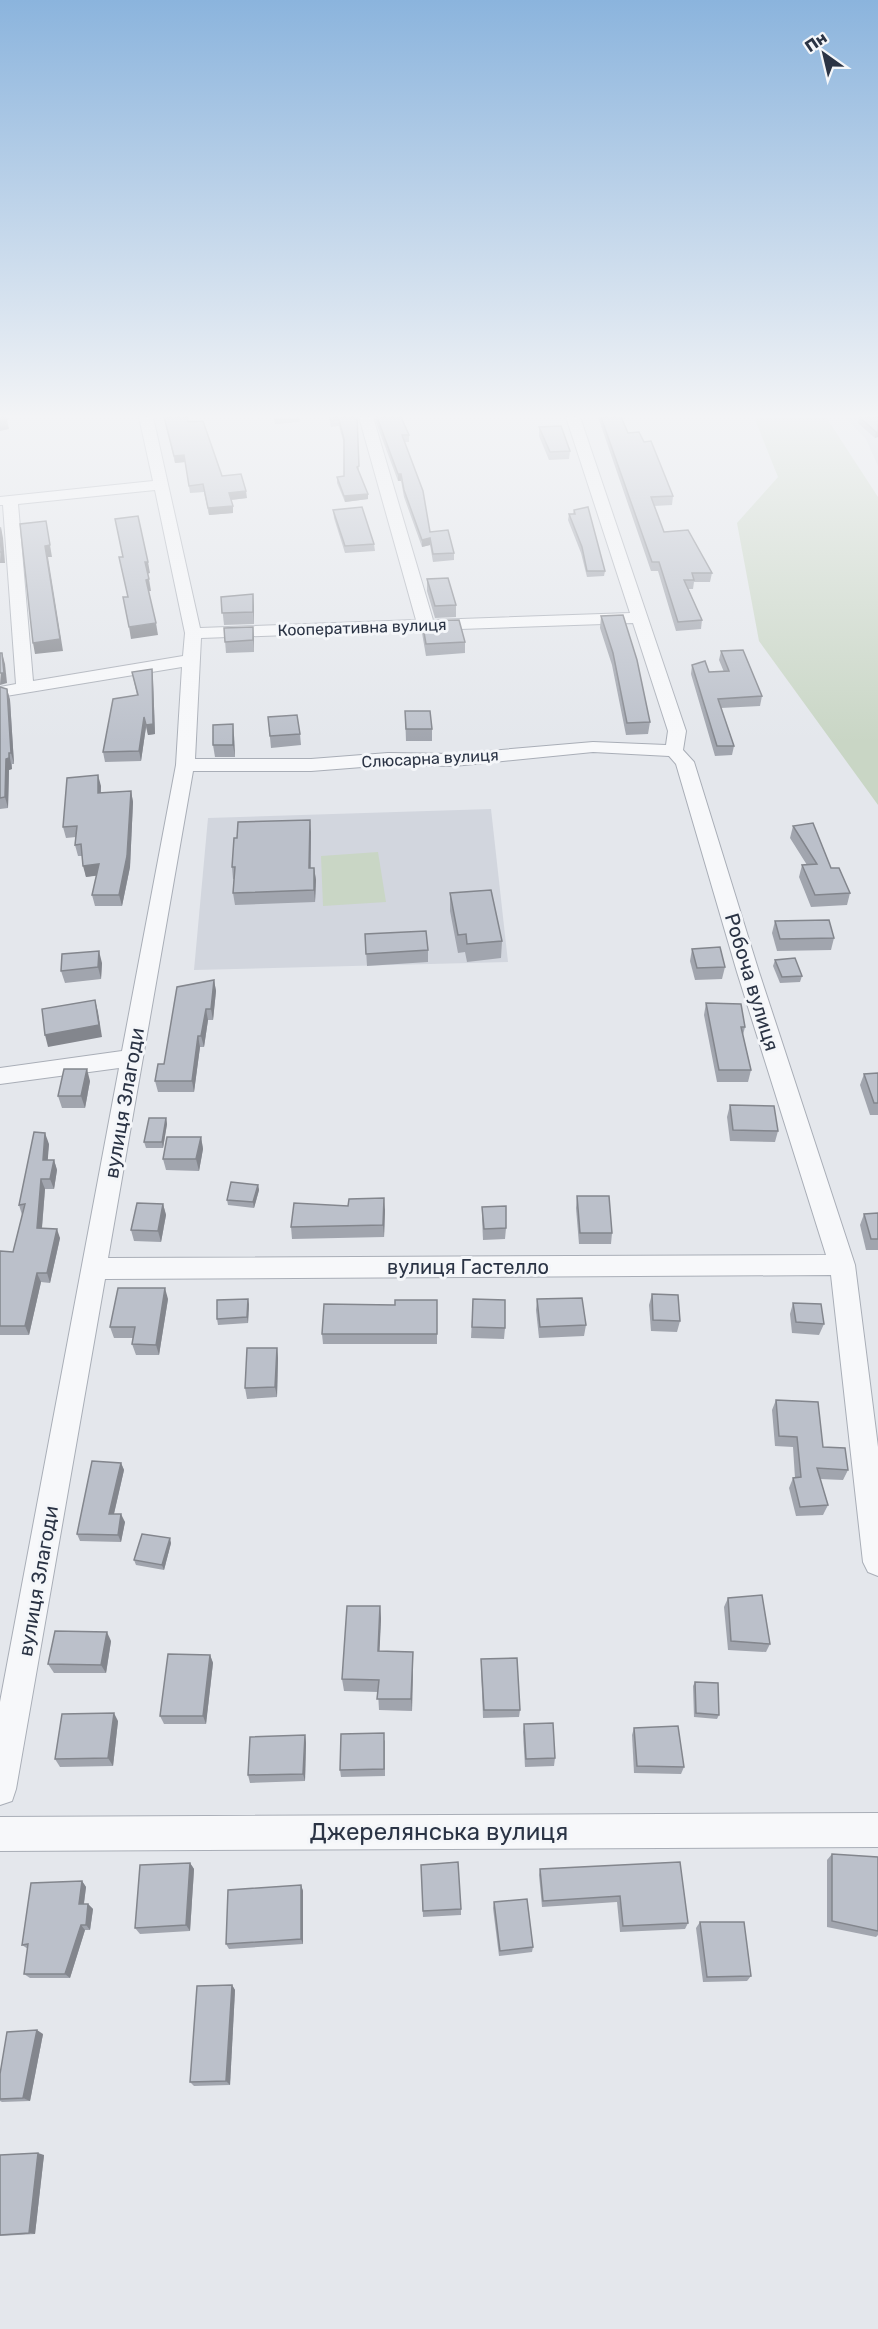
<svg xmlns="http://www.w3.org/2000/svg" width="878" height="2329" viewBox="0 0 878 2329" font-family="Rubik,sans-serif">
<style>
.built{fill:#d2d6de}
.green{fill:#c9d6c5}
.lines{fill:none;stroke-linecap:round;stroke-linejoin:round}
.minor-casing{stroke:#a9aeb7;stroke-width:2}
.minor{fill:#f7f8fa;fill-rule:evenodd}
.wall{fill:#a1a5ae}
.shaded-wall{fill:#83868d}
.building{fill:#bbc0ca;stroke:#83868d;stroke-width:1.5}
.labels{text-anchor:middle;stroke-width:6;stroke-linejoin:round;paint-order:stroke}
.far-street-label{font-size:16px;fill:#2b3445;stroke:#f4f6f9}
.street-label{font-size:20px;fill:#2b3445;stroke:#f4f6f9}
.near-street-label{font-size:24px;fill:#2b3445;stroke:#f4f6f9}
</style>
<rect width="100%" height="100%" fill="#e4e7ec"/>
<g class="built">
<path d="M845,417H878V466L866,439Z"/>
<path d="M491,809L508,962L194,970L208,818Z"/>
</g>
<g class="green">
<path d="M754,417H826L878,497V805L759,641L737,523L778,477Z"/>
<path d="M378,852L386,902L323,906L321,856Z"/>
</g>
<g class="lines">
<defs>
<g id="minor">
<path d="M139,417H153L200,628L416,620L359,417H373L433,620L630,613L566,417H580L686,731L683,750L694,762L759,972L855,1265L878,1447V1576L868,1572L863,1562L831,1275L105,1279L16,1789L12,1801L0,1805V1702L119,1068L0,1084V1068L122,1051L176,765L182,667L0,697V687L16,684L3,505H0V497L153,481ZM155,490L185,633L183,656L33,681L18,504ZM633,623L668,731L666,745L593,742L454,754L388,753L311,759H195L201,638ZM593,752L669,756L676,764L737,972L826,1255L108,1258L193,771H311L388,765L454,766Z"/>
<path d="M878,1813V1847L0,1851V1817Z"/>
</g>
</defs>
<use href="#minor" class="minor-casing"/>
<use href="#minor" class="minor"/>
</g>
<g class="wall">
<path d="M164,417H187L188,422L222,476L247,498L231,500L233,513L209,515L204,492L190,493L185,462L175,463Z"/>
<path d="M273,417H299L300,422L275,424Z"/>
<path d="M329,417H357L359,472L368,494V499L345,502L337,483V477L344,476V444L339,426L331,427Z"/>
<path d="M374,417H401L409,435V442H405L430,532L454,553V560L433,562L430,545L422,547L404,497L401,481H398Z"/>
<path d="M598,417H621L628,433L673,496L672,505L654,506L664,532L712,573L710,582H694L693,589H688L702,620L701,629L676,631L658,571H651Z"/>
<path d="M859,417H878V437L875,438L858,423Z"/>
<path d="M539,427L570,451L569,459L549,460L539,436Z"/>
<path d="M333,510L374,544L375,551L345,553L334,518Z"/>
<path d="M574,510L605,571L604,576L587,577L581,553L568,520L569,514H573Z"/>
<path d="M427,579L456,605V617L435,618L427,591Z"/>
<path d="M221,597L254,606V624L224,625Z"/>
<path d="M601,616L650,722L648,734L626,735L612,665L600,628Z"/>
<path d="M422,621L465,642V653L426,656L422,633Z"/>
<path d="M253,627L254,652L226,653L224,628Z"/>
<path d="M721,651L762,696L760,706L721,708L734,746L732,755L715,756L691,674L692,665L709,672H724L719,660Z"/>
<path d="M152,669L153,679L155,734L148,735L146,727L141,761L105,762L103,752L137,695L132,672Z"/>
<path d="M0,687L7,689L10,700L14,764H12V769L9,770L8,808L0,809Z"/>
<path d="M405,711L432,729V741H406Z"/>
<path d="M268,717L300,734L301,745L271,748Z"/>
<path d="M234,736L235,757H215L213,745Z"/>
<path d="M101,786V793L131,791L133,802L130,867L122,906H95L92,895L97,875L86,877L82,856H78L75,845L76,837L66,838L63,827Z"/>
<path d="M793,826L831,868L850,893L847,905L811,907L799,877L802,865H807L790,838Z"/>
<path d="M311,832V868H314L316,880L315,902L235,905L233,893L234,879H233L232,867Z"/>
<path d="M450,893L502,941L501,958L467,962L465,952L458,953L450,911Z"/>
<path d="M775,921L834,938L831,950L777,951L772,933Z"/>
<path d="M365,934L428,950V962L367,966Z"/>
<path d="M692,949L725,967L722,979L695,980L690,961Z"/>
<path d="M775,960L802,976L800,982L780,983L773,966Z"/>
<path d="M102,963L101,979L65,983L61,971Z"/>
<path d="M214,980L216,991L213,1020H208L204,1047H200L194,1092H158L155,1081L164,1064Z"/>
<path d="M706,1003L745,1027L743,1035L751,1070L748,1082H717L704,1015Z"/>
<path d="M878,1073V1115H870L860,1085L864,1074Z"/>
<path d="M90,1081L85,1108H62L58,1096Z"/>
<path d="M730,1105L778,1131L775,1142L730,1141L727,1117Z"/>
<path d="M166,1118L167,1124L163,1148H146L144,1142Z"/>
<path d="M201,1137L203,1149L199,1171L166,1170L163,1159Z"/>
<path d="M49,1144L47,1160H54L57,1170L54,1189H45L42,1228L60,1238L50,1283L41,1282L29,1335H0V1251L13,1252L22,1215L19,1205Z"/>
<path d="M258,1185L259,1190L254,1208L228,1205L227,1200Z"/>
<path d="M577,1196L612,1233L611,1244H579L576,1208Z"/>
<path d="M163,1204L166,1215L161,1242L134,1241L131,1230Z"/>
<path d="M482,1207L506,1228L505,1239L483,1240L482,1218Z"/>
<path d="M385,1210L384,1237L292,1239L291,1227Z"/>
<path d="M878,1213V1250H866L860,1225L864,1214Z"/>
<path d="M652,1294L680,1321L677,1332L651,1331L649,1305Z"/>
<path d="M168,1299L159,1355H136L132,1344L133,1338H114L110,1327Z"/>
<path d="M473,1299L505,1328L504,1339L471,1338Z"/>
<path d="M537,1299L586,1325L584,1336L539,1338L536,1310Z"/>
<path d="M437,1300V1344H323L322,1334L395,1305Z"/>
<path d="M793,1303L824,1324L819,1335L792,1333L790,1314Z"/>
<path d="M249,1304L248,1323L218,1325L217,1319Z"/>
<path d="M277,1348L278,1358L277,1397L247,1399L245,1388Z"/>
<path d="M776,1400L823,1447L848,1470L843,1480L820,1479L828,1505L823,1515L796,1516L789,1488L793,1478H795L793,1447L775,1446L772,1410Z"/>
<path d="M121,1463L124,1470L114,1514L125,1522L121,1542L80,1541L77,1534Z"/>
<path d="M171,1543L164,1570L136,1565L134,1560Z"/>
<path d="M728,1598L770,1644L766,1652L728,1650L724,1607Z"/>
<path d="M380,1606L381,1619L379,1651L413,1652L412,1711L379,1710L378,1692L344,1691L342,1679Z"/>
<path d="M111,1641L106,1673H54L48,1664Z"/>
<path d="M210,1655L213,1663L206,1724H164L160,1716Z"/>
<path d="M481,1659L520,1710L519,1717L483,1718L481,1667Z"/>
<path d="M695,1682L719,1715L717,1719L694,1717L693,1686Z"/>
<path d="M118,1721L113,1766L60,1767L55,1759Z"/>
<path d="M524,1724L555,1758L554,1766L525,1767L523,1732Z"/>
<path d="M634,1728L684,1767L681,1774L634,1773L632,1735Z"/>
<path d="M305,1735L306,1743L305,1781L250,1783L248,1775Z"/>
<path d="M385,1740V1776L341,1777L340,1770Z"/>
<path d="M832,1854L878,1857V1935L876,1937L827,1927V1860Z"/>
<path d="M680,1862L688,1923L685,1929L620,1932L617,1902L542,1907L539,1875L540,1869Z"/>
<path d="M190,1863L194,1869L190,1931L140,1934L135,1928Z"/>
<path d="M421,1865L461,1909V1915L423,1917Z"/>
<path d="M82,1881L86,1887L84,1904H88L93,1909L90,1930H85L70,1978H30L24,1974L28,1949L22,1945Z"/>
<path d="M301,1885L303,1891V1944L229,1949L226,1944Z"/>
<path d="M494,1902L533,1947L532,1952L499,1956L493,1908Z"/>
<path d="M700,1922L751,1976L747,1981L703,1982L696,1928Z"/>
<path d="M232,1985L235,1990L230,2085L194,2086L190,2082Z"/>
<path d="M43,2034L30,2101L2,2102L0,2101V2074Z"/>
<path d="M0,2155H44L35,2234L0,2236Z"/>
</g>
<g class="shaded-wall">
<path d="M0,419H7L9,429L0,431Z"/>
<path d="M876,432H878V437L875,438Z"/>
<path d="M184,455L185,462L175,463L174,456Z"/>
<rect x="398" y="474" width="3" height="7"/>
<path d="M246,491L247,498L230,500L229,493Z"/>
<path d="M368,494V499L345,502L344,496Z"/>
<path d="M233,506V513L209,515L208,508Z"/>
<path d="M46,521L52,557H48L63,651L35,654L33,643L45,546Z"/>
<path d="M1,527L3,538L5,563H0Z"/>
<path d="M430,538V545L422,547V540Z"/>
<path d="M145,562H148L150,573L147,574Z"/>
<path d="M149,579L151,591H148L146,580Z"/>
<path d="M253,594L254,606V624L253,612Z"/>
<path d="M156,623L158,635L131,639L129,627Z"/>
<path d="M253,627L254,638V652L253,640Z"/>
<path d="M2,653L5,664L7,683L0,685Z"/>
<path d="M152,669L153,679L155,734L148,735L146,725Z"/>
<path d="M7,689L10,700L14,764L11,753Z"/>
<path d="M144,717L146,727L141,761L139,751Z"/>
<path d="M233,724L234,736L235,757L233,745Z"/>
<path d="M9,753L12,769L9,770L8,808L5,797L6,759Z"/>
<path d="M98,775L101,786L100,804L98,793Z"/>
<path d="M131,791L133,802L130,867L122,906L119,895Z"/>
<path d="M310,820L311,832L310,880L309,868Z"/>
<path d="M99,864L102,875L86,877L83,866Z"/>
<path d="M314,868L316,880L315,902L314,890Z"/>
<path d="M99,951L102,963L101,979L98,967Z"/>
<path d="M214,980L216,991L213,1020L211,1009Z"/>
<path d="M95,1000L98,1012L102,1037L48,1047L45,1035Z"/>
<path d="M206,1009L208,1020L204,1047L201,1036Z"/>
<path d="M198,1036L200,1047L194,1092L192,1081Z"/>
<path d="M87,1069L90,1081L85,1108L81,1096Z"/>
<path d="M166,1118L167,1124L163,1148L162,1142Z"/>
<path d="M45,1133L49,1144L47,1170L43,1160Z"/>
<path d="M201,1137L203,1149L199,1171L196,1159Z"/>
<path d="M54,1160L57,1170L54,1189L50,1179Z"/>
<path d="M41,1179L45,1189L41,1238L37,1228Z"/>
<path d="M258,1185L259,1190L254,1208L253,1202Z"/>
<path d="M384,1198L385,1210L384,1237L383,1225Z"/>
<path d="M163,1204L166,1215L161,1242L158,1231Z"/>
<path d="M57,1229L60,1238L50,1283L47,1273Z"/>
<path d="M37,1273L41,1282L29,1335L25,1326Z"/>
<path d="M165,1288L168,1299L159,1355L156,1345Z"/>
<path d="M248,1299L249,1304L248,1323L247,1317Z"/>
<path d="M277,1348L278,1358L277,1397L275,1387Z"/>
<path d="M121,1463L124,1470L112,1522L109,1514Z"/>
<path d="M121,1514L125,1522L121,1542L118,1535Z"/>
<path d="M170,1538L171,1543L164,1570L162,1565Z"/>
<path d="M380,1606L381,1619L379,1664L378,1651Z"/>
<path d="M107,1632L111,1641L106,1673L101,1665Z"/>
<path d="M413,1652V1665L412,1711L411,1699Z"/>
<path d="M210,1655L213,1663L206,1724L203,1716Z"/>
<path d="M114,1713L118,1721L113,1766L108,1758Z"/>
<path d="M305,1735L306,1743L305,1781L303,1774Z"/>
<path d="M190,1863L194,1869L190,1931L186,1925Z"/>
<path d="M82,1881L86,1887L83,1909L79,1904Z"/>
<path d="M301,1885L303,1891V1944L301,1939Z"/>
<path d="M88,1904L93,1909L90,1930L86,1925Z"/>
<path d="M81,1925L85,1930L70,1978L65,1974Z"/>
<path d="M232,1985L235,1990L230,2085L226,2081Z"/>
<path d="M37,2030L43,2034L30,2101L23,2098Z"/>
<path d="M38,2153L44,2155L35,2234L29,2233Z"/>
</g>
<g class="building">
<path d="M0,417H6L7,419H0Z"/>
<path d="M164,417H187L188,422L203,421L222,476L241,474L246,491L229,493L233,506L208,508L203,484L189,486L184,455L174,456Z"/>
<path d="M330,417H357L359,466L357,467L368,494L344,496L337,477L344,476V439L339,420L331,421Z"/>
<path d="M377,417H401L409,435H402L423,491L430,532L448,530L454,553L433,554L430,538L422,540L404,490L401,474H398Z"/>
<path d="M601,417H621L628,433L639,432L644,442L651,441L673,496L651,497L664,532L688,530L712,573H692L694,580H684L702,620L678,622L659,562H652Z"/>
<path d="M859,417H878V432H876Z"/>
<path d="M561,426L570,451L550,452L539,427Z"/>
<path d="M362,507L374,544L345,546L333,510Z"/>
<path d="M588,507L605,571H587L582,547L569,514H575L574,510Z"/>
<path d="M138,516L148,562H145L149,579L146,580L156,623L129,627L123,597H128L119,557H123L115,519Z"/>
<path d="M46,521L50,545L45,546L60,639L33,643L20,524Z"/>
<path d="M0,527L2,552H0Z"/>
<path d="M448,578L456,605L435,606L427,579Z"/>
<path d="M253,594V612L222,613L221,597Z"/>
<path d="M623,615L637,660L650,722L627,723L613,653L601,616Z"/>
<path d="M459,620L465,642L426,644L422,621Z"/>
<path d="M253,627V640L225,642L224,628Z"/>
<path d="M743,650L762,696L718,699L734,746H717L692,665L705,661L709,672L729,671L721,651Z"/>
<path d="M0,653H2L4,673H0Z"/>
<path d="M152,669L153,724L146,725L144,717L139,751L103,752L113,699L138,695L132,672Z"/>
<path d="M0,687L7,689L11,753H9V758L6,759L5,797L0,798Z"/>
<path d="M405,711H430L432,729H406Z"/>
<path d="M297,715L300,734L270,736L268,717Z"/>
<path d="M233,724V745H213V725Z"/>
<path d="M98,775V793L131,791L127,856L119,895H92L99,864L83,866L81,844L75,845L77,826L63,827L67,778Z"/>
<path d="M310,820L309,868H314V890L233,893L235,867H232L234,838H237L238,822Z"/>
<path d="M813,823L831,868H839L850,893L815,895L802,865L817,864L793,826Z"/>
<path d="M491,890L502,941L467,944L466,934L458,935L450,893Z"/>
<path d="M829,920L834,938L780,939L775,921Z"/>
<path d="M426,931L428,950L366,954L365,934Z"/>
<path d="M720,947L725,967L697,968L692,949Z"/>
<path d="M99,951L98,967L61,971L62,954Z"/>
<path d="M795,958L802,976L782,977L775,960Z"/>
<path d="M214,980L211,1009H206L201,1036H198L192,1081H155L158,1064H164L177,987Z"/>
<path d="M95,1000L99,1025L45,1035L42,1009Z"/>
<path d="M706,1003L741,1004L745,1027H741L751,1070H719Z"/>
<path d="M64,1069H87L81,1096H58Z"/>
<path d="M878,1073V1103H874L864,1074Z"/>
<path d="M730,1105L774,1106L778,1131L733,1130Z"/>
<path d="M149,1118H166L162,1142H144Z"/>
<path d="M34,1132L45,1133L43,1160H54L50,1179H41L37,1228L57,1229L47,1273H37L25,1326H0V1251L13,1252L25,1204L19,1205Z"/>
<path d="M167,1137H201L196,1159H163Z"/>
<path d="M231,1182L258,1185L253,1202L227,1200Z"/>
<path d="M577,1196H609L612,1233H580Z"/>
<path d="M384,1198L383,1225L291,1227L294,1203L348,1206L349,1199Z"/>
<path d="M137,1203L163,1204L158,1231L131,1230Z"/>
<path d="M506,1206V1228L484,1229L482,1207Z"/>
<path d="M878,1213V1239H871L864,1214Z"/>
<path d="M118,1288H165L156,1345L132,1344L135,1327H110Z"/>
<path d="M652,1294L678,1295L680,1321L653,1320Z"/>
<path d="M582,1298L586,1325L540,1327L537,1299Z"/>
<path d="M248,1299L247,1317L217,1319V1300Z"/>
<path d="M473,1299L505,1300V1328L472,1327Z"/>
<path d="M395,1300H437V1334H322L324,1304L395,1305Z"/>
<path d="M793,1303L821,1304L824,1324L796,1322Z"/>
<path d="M247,1348H277L275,1387L245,1388Z"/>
<path d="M776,1400L818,1402L823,1447L845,1448L848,1470L817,1468L828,1505L800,1507L793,1478L801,1477L797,1437L779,1436Z"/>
<path d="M92,1461L121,1463L109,1514H121L118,1535L77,1534Z"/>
<path d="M142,1534L170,1538L162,1565L134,1560Z"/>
<path d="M762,1595L770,1644L731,1641L728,1598Z"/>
<path d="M347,1606H380L378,1651L413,1652L411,1699H377L379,1680L342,1679Z"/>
<path d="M55,1631L107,1632L101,1665L48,1664Z"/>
<path d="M168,1654L210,1655L203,1716H160Z"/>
<path d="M517,1658L520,1710H484L481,1659Z"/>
<path d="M695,1682L718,1683L719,1715L696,1713Z"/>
<path d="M114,1713L108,1758L55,1759L62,1714Z"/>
<path d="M553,1723L555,1758L526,1759L524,1724Z"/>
<path d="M678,1726L684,1767L637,1766L634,1728Z"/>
<path d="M384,1733V1769L340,1770L341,1734Z"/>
<path d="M305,1735L303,1774L248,1775L250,1737Z"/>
<path d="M832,1854L878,1857V1931L832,1921Z"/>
<path d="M458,1862L461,1909L423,1911L421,1865Z"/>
<path d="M680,1862L688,1923L623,1926L620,1896L543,1901L540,1869Z"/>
<path d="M190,1863L186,1925L135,1928L140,1865Z"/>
<path d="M82,1881L79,1904H88L86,1925H81L65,1974H24L28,1944L22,1945L31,1883Z"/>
<path d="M301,1885V1939L226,1944L228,1890Z"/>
<path d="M527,1899L533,1947L500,1951L494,1902Z"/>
<path d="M700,1922H744L751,1976L707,1977Z"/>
<path d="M232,1985L226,2081L190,2082L197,1986Z"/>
<path d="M37,2030L23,2098L0,2099V2074L7,2032Z"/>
<path d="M38,2153L29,2233L0,2235V2155Z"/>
</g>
<linearGradient id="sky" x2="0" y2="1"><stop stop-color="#8bb4dd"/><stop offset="0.56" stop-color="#f3f4f6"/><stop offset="1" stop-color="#f3f4f6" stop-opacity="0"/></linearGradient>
<rect width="878" height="743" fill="url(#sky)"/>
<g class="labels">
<g class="far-street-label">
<text transform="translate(362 627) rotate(-2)" y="6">Кооперативна вулиця</text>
<text transform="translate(430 758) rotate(-3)" y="6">Слюсарна вулиця</text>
</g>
<g class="street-label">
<text transform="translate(752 982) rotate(73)" y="7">Робоча вулиця</text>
<text transform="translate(124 1103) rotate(-80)" y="7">вулиця Злагоди</text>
<text x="468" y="1274">вулиця Гастелло</text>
<text transform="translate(38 1581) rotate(-80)" y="7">вулиця Злагоди</text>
</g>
<g class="near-street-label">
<text x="439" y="1840">Джерелянська вулиця</text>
</g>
</g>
<g transform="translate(824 54) rotate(326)" stroke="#f4f6f9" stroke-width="4.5" paint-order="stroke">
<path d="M0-4.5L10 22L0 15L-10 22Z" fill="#2b3445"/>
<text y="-9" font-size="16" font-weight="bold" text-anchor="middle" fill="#2b3445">Пн</text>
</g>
</svg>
